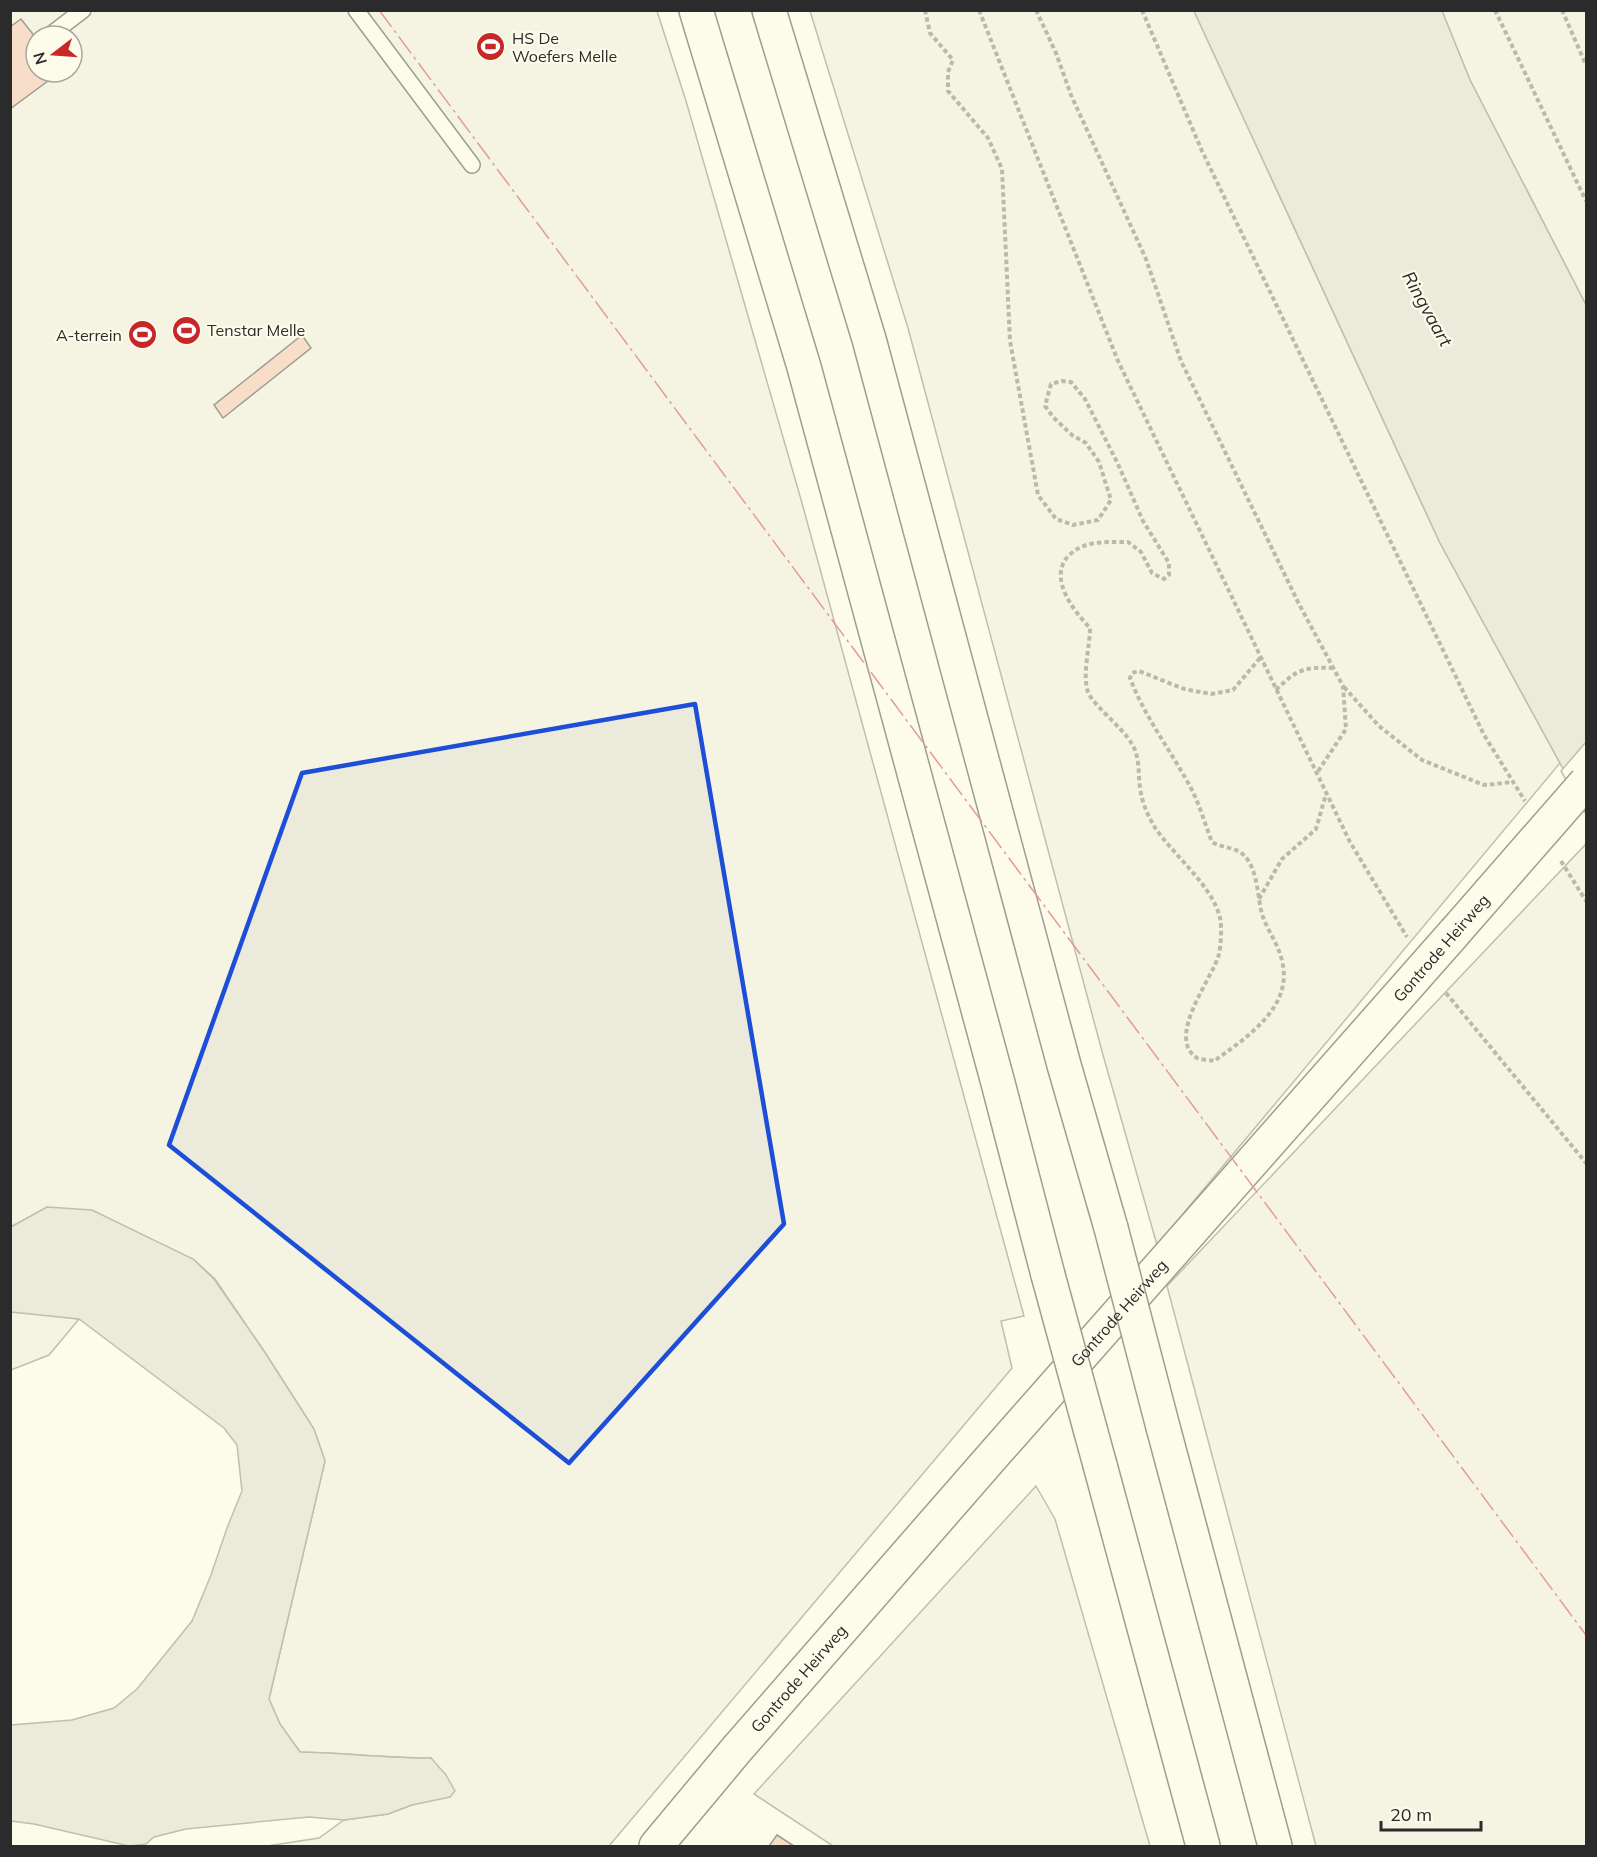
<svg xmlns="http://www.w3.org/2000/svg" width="1597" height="1857" viewBox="0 0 1597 1857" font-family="Mulish,sans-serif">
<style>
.green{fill:#ecebdb;stroke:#74746e;stroke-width:1.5;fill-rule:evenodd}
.water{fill:#d8d7c9;stroke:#74746e;stroke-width:1.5}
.pier{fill:#fdfbea;stroke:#74746e;stroke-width:1.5}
.building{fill:#f2b8a0;stroke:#2b2b2b;stroke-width:1.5}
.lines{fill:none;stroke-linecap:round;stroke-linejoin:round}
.service-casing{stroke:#2b2b2b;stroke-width:18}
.tertiary-casing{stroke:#2b2b2b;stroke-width:36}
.motorway-casing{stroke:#2b2b2b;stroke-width:36}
.path{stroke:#6a6964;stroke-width:4;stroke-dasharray:4.5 3;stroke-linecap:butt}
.service{stroke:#fdfbea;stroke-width:15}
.tertiary{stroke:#fdfbea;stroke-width:33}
.motorway{stroke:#fdfbea;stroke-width:33}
.tertiary-bridge-casing{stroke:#2b2b2b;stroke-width:36;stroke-linecap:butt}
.motorway-bridge-casing{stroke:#2b2b2b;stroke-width:36;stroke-linecap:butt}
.tertiary-bridge{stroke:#fdfbea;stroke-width:33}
.motorway-bridge{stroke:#fdfbea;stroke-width:33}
.power{stroke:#c62828;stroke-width:1.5;stroke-dasharray:21 4.5 3 4.5;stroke-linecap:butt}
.marked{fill:none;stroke:#1d4ed8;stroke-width:4.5;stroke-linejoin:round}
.labels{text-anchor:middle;stroke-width:4.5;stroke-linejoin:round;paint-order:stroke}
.poi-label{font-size:16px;fill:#2b2b2b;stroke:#fdfbea;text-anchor:start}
.street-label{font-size:16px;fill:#2b2b2b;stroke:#fdfbea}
.water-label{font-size:18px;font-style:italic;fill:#2b2b2b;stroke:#fdfbea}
</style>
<rect width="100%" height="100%" fill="#fdfbea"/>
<g class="green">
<path d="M11,11H657L686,101L802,503L1024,1316L1001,1321L1012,1368L609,1846H267L319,1838L344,1820L388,1814L412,1805L431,1758C387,1758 345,1753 300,1752L280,1724L269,1699L325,1461L314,1429L264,1351L215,1279L193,1259L47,1207L11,1227ZM36,36H72V72H36Z"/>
<path d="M810,11H1194L1440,543L1560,763L1157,1245L1103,1055L908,328Z"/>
<path d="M1442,11H1586V305L1470,80Z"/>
<path d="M1586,844V1846H1316L1167,1286Z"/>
<path d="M13,1311L79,1319L49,1355L11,1370V1312Z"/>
<path d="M1036,1486L1055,1519L1150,1846H833L754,1794Z"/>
</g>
<g class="water">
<path d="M1194,11H1442L1470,80L1586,305V811L1440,543Z"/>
<path d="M47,1207L92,1210L193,1259L214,1279L264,1351L314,1429L325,1461L269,1699L280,1724L300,1752C344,1753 387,1758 431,1758L446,1775L455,1791L450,1797L412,1805L388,1814L344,1820L309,1817L186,1829L154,1837L146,1844L129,1846L34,1824L11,1821V1725L72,1720L114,1708L137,1689L192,1621L211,1575L227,1528L242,1491L237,1445L224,1428L79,1319L11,1312V1227Z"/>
</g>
<path class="pier" d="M1586,742V814L1561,771Z"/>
<g class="building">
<path d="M21,19L36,38V72H60L10,109V27Z"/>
<path d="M302,335L311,348L223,418L214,405Z"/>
<path d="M777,1835L794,1846H769Z"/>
</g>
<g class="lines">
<defs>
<g id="service">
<path d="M356,10L472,165"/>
<path d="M49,36L83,10"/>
</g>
<g id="tertiary">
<path id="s1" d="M656,1846L737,1749L997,1451L1455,932"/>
</g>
<g id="motorway">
<path d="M696,10L804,367L998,1083L1048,1275"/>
<path d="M769,10L869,339L1064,1065L1111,1228"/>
<path d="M1163,1427L1275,1846"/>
<path d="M1100,1465L1203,1846"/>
</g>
</defs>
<use href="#service" class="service-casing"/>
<use href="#tertiary" class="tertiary-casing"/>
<use href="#motorway" class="motorway-casing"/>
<g class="path">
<path d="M925,10L930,33L953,60L948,72V91L988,138L1002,169L1010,341L1038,495L1056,519L1073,525L1098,520L1111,500L1099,462L1086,443L1072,435L1053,417L1045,406L1051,384L1062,381L1071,382L1085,399L1118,464L1143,521L1169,563V575L1164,579L1152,573L1141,552L1128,542C1113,542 1094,541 1081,547C1041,567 1069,606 1090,628C1090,646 1082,675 1088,692C1093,705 1122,727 1132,744C1140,757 1138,773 1140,788C1142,802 1147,814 1154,826C1172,854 1213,886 1220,918C1222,927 1221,945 1219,954C1213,978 1165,1037 1197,1058C1201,1060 1209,1060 1214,1061C1246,1038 1294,1007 1282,961C1278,943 1267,930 1262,914C1257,896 1258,861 1238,851C1230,847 1220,847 1212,842C1204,822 1199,801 1187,781C1168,747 1144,715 1130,678L1132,673L1139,671L1184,689L1211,694L1233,690L1260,658"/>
<path d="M979,10L1118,361L1350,842L1407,937"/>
<path d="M1036,10L1056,53L1071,95L1146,259L1181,361L1299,604L1343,686L1346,729L1317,773"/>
<path d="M1142,10L1202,151L1484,735L1525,801"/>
<path d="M1495,10L1586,201"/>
<path d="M1562,10L1586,65"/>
<path d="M1344,687L1379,726L1422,760L1484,785L1513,782"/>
<path d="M1276,690C1297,669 1304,667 1333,668"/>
<path d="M1561,861L1586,901"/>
<path d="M1259,899L1282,859L1316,829L1326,794"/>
<path d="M1446,993L1586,1163"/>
</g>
<use href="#service" class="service"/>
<use href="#tertiary" class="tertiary"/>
<use href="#motorway" class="motorway"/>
<defs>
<path id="tertiary-bridge" d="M1455,932L1586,782"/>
<g id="motorway-bridge">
<path d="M1111,1228L1163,1427"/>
<path d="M1048,1275L1100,1465"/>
</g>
</defs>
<use href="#tertiary-bridge" class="tertiary-bridge-casing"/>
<use href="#motorway-bridge" class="motorway-bridge-casing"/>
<use href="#tertiary-bridge" class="tertiary-bridge"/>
<use href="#motorway-bridge" class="motorway-bridge"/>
<path class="power" d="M379,10L1586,1635"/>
</g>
<path d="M0 0H1597V1857H0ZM695,704L784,1224L569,1463L169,1145L302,773Z" fill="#fdfbea" fill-opacity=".55" fill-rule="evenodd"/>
<path class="marked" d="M695,704L784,1224L569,1463L169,1145L302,773Z"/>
<defs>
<symbol id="stadium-disc" viewBox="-11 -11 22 22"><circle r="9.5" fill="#c62828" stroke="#fdfbea"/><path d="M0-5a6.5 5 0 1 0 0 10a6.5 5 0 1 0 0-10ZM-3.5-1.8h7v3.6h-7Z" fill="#fff"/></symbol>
</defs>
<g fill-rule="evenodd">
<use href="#stadium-disc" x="474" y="30" width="33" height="33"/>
<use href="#stadium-disc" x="170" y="314" width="33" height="33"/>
<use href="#stadium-disc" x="126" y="318" width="33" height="33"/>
</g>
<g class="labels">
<g class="poi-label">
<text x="512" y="44">HS De<tspan x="512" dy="18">Woefers Melle</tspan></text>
<text x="207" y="336">Tenstar Melle</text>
<text x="122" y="341" text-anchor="end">A-terrein</text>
</g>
<g class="street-label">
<text transform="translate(1441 948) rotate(-49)" y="6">Gontrode Heirweg</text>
<text dy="6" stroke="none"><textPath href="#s1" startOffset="706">Gontrode Heirweg</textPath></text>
<text dy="6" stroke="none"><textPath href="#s1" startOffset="220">Gontrode Heirweg</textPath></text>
</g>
<g class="water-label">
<text transform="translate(1427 309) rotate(61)" y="6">Ringvaart</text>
</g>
</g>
<rect width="1597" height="1857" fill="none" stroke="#2b2b2b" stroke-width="24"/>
<g transform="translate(54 54) rotate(253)"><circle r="28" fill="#fdfbea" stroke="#a9a89e" stroke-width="1.5"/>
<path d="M0-4.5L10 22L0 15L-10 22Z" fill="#c62828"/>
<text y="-9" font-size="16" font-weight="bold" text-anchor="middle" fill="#2b2b2b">N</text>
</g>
<path d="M1381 1821v9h100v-9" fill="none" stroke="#2b2b2b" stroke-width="3"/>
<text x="1390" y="1821" font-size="18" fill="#2b2b2b" stroke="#fdfbea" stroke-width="4.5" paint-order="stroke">20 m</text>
</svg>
